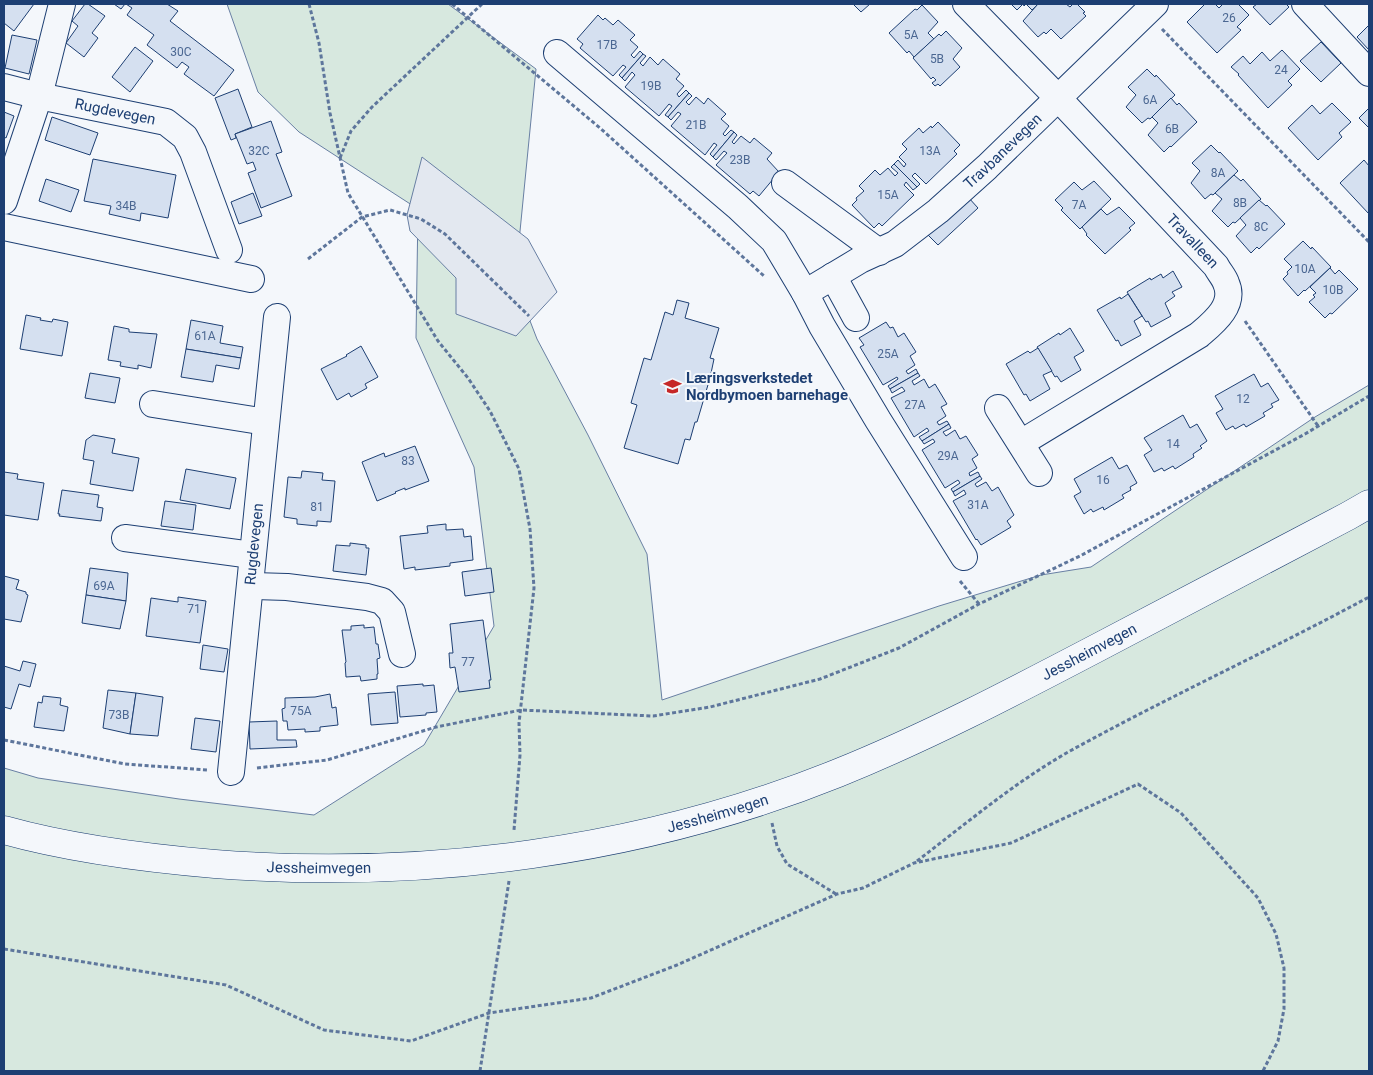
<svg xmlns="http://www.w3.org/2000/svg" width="1373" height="1075" viewBox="0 0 1373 1075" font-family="Roboto,sans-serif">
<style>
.green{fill:#d7e8df;stroke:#687fa3}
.parking{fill:#e3e8f0;stroke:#687fa3}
.building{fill:#d5e0f0;stroke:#1d3f73}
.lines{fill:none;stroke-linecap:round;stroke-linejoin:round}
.minor-casing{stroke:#1d3f73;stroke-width:28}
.major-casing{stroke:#1d3f73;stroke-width:29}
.path{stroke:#5e769c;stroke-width:3;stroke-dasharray:4 2.5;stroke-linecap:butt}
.minor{stroke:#f4f7fb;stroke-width:26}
.major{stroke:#f4f7fb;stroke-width:28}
.labels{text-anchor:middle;stroke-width:4;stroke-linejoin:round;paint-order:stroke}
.number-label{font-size:12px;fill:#4b6792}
.street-label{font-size:15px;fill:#1d3f73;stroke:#f4f7fb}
.poi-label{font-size:15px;font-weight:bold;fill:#1d3f73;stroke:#f4f7fb;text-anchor:start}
</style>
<rect width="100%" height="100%" fill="#f4f7fb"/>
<path class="green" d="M227,4H448L536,69L515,282L537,339L588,435L647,554L662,700L939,606L1041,575L1091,567L1315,417L1369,385V1071H4V768L38,778L179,799L314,815L424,745L494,626L474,467L416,338L418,209L299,132L258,92Z"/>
<path class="parking" d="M422,157L528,239L557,292L516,336L456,314V278L410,231L407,215Z"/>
<g class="building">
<path d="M4,4H34L14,31L4,23Z"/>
<path d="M85,4H88L105,16L92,33L98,38L84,57L66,43L78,26L72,21Z"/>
<path d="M114,4H125L121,9Z"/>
<path d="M126,4H167L178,11L170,21L234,70L214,96L184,74L189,67L182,62L177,68L147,45L154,35L127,15L132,8Z"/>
<path d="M853,4H870L861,12Z"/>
<path d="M1011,4H1026L1024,6L1023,4L1017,10Z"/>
<path d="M1026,4H1038L1032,10Z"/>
<path d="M1038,4H1066L1070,7L1073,4H1077L1085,12L1083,13L1086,16L1061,39L1051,29L1046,34L1044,32L1038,37L1023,21Z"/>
<path d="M1205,4H1215L1219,8L1223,4H1238L1249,15L1237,27L1241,30L1217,53L1187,22Z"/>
<path d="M1257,4H1286L1289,7L1270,25L1253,7Z"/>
<path d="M922,5L938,22L928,33L934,39L914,57L909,51L907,53L889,33L915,9L917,10Z"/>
<path d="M598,15L603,20L605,18L613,25L618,20L635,35L630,40L638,47L631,55L634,58L640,51L643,54L622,78L619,75L626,67L623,65L613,76L580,48L583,44L577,39Z"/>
<path d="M1369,25V50L1357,37Z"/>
<path d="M946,31L962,48L953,59L960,67L940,86L938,84L935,86L932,83L936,80L933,77L931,79L913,58L939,34L941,36Z"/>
<path d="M12,35L37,40L29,74L5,68Z"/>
<path d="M1321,42L1341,63L1321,82L1300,61Z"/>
<path d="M135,47L153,61L130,92L112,77Z"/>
<path d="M1282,50L1300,69L1288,81L1292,85L1268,108L1238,75L1239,74L1231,67L1243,56L1250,64L1262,52L1270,61Z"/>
<path d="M643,54L646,56L640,63L643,66L650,57L658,65L663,59L680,74L676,79L684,86L677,94L679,97L686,90L689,93L668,117L665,115L672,106L669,104L659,116L625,87L635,75L632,72L625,81L622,78Z"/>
<path d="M1147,69L1155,77L1156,75L1175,95L1150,119L1148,118L1142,123L1126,107L1136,95L1128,87Z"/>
<path d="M238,89L252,127L235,134L236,138L231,140L215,98Z"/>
<path d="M689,93L692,96L686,102L689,105L696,97L704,104L708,98L726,114L721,119L729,126L723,134L725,136L731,130L734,132L713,157L710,154L717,145L714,143L705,155L671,126L681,114L678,112L671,120L668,117Z"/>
<path d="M1171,98L1177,105L1179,103L1197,122L1171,147L1170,146L1164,152L1148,135L1158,123L1152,117Z"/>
<path d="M1332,103L1351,122L1339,133L1342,137L1318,160L1288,128L1312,105L1320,114Z"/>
<path d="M1369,108V128L1359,118Z"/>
<path d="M4,112L14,116L6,138L4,137Z"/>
<path d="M52,117L98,133L90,155L45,140Z"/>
<path d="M271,121L282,152L276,154L292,196L261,208L248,173L256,170L253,162L247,164L235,134Z"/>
<path d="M938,122L960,145L954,151L957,154L926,184L915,173L912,176L920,184L917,187L894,164L898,160L904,167L906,164L899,157L907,149L902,144L919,128L923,133L931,126L932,128Z"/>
<path d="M734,132L737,135L732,142L734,144L741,136L750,143L754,138L772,153L767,159L779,172L759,196L753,191L750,194L716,165L727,153L724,151L716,160L713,157Z"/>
<path d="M1211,145L1219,153L1220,152L1238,171L1213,195L1211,194L1205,199L1191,183L1200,171L1192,163Z"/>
<path d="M93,159L176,175L168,218L141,213L140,221L109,214L111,206L84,201Z"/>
<path d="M1364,160L1369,166V214L1340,183Z"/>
<path d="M894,164L917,187L913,190L906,182L904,185L914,195L882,226L879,223L874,228L852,205L857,200L856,198L864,191L859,186L875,170L880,175L888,168L895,176L898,173L891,167Z"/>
<path d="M1234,175L1241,181L1243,179L1261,199L1235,223L1233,222L1228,227L1212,211L1222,199L1215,193Z"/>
<path d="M46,179L79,190L71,212L39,201Z"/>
<path d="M1094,181L1111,199L1080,229L1061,210L1063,208L1055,200L1074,182L1082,190Z"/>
<path d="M253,193L262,216L239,224L231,202Z"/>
<path d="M968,197L978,208L938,245L928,235Z"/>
<path d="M1259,200L1266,206L1267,205L1285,224L1259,249L1257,247L1251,253L1236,236L1246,225L1240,218Z"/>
<path d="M1119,207L1135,223L1129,228L1131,230L1105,254L1086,235L1087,234L1082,227L1101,209L1107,215Z"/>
<path d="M1303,241L1311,249L1312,247L1331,267L1305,291L1304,290L1298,296L1283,279L1288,274L1287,272L1292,267L1284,259Z"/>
<path d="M1330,268L1335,274L1339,270L1358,289L1332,314L1330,313L1325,318L1309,302L1315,297L1313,295L1316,293L1310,287Z"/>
<path d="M1173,271L1182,287L1172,292L1175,296L1165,303L1171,316L1151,327L1148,321L1146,322L1127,292L1150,278L1151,280L1161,274L1163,278Z"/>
<path d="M1128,294L1142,316L1134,321L1141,335L1121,346L1118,340L1116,341L1097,310L1120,297L1121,299Z"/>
<path d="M677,300L689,303L685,318L719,328L710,358L714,359L710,378L697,422H695L690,440L685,439L678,464L624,448L637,405L631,403L644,358L651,360L665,312L673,315Z"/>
<path d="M26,315L41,318L40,320L52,322L53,319L68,322L62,356L20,349Z"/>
<path d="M191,320L223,326L220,343L243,347L241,358L186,349Z"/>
<path d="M886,322L890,328L893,327L898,337L904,333L916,352L910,356L915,365L906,371L908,374L916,369L918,373L890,389L888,386L898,379L897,377L883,385L860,347L864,345L859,338Z"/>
<path d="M114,326L129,329V332L157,334L151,368L138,365V369L120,366L121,362L108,360Z"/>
<path d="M1070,328L1084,351L1074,357L1081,370L1061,382L1057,376L1055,377L1037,347L1059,333L1060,335Z"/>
<path d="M361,346L378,377L365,384L367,388L351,397L349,393L337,400L321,369L347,356L346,355Z"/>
<path d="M1038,348L1052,371L1043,375L1050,389L1030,401L1026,394L1024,395L1006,364L1028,351L1030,353Z"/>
<path d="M186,349L241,358L239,369L216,365L213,382L181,377Z"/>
<path d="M90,373L120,378L115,403L85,398Z"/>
<path d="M918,373L920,376L912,381L914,385L924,379L929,388L935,384L947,404L941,407L946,416L937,422L939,425L947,421L949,424L922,441L919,437L929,431L927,428L914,437L891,398L905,391L902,387L892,393L890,389Z"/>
<path d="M1254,374L1261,387L1268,383L1279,400L1271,404L1273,407L1263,413L1265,416L1246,427L1244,424L1235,429L1233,426L1226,430L1216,413L1223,409L1215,396Z"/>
<path d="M1183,415L1190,428L1197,424L1207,441L1200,446L1202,448L1193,454L1194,457L1175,469L1173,466L1164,471L1162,468L1154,472L1144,455L1152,450L1144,438Z"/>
<path d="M949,424L951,428L943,432L946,436L955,430L960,439L966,436L978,455L972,459L977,468L969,473L970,476L978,472L980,476L953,492L951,489L960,483L958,480L945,488L922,450L935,442L933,439L924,444L922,441Z"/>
<path d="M93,435L115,439L112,453L139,458L133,491L90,484L94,461L83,459L86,440Z"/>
<path d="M415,446L429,481L405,490V488L395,492L396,493L377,501L362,462L384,453L385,457Z"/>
<path d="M1112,457L1119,469L1127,465L1137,483L1130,487L1131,490L1122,495L1124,498L1104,510L1103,507L1093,512L1091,509L1084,514L1074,496L1081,492L1074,479Z"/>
<path d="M186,469L236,478L230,509L180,500Z"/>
<path d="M302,471L323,473L322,480L335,481L331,522L317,521V526L297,524V519L284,517L288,477L301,478Z"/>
<path d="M4,472L18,474L17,479L44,483L38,520L4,515Z"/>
<path d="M980,476L982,479L975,484L977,487L986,482L992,491L998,487L1014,515L1007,521L1011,527L981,545L977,539L976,540L953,501L966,494L964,490L955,496L953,492Z"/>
<path d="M62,490L99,495L97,507L103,508L101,521L59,516L60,514H58Z"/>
<path d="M165,501L196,505L193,530L161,526Z"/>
<path d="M446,524V530L463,529L464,537L471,536L473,560L450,563V566L415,570V567L404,569L400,536L428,533L427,526Z"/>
<path d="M350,543L366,545V548H369L366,575L333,571L336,545L350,546Z"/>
<path d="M90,568L128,573L126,601L86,595Z"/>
<path d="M491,568L494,592L465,596L462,572Z"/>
<path d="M4,576L19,580L16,589L26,592V594L28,595L21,622L4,619Z"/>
<path d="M86,595L126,601L120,629L82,623Z"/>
<path d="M178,597L206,601L200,643L146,636L151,598L178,602Z"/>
<path d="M483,620L491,680H489L490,688L459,692L455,667L450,668L449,653H453L450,624Z"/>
<path d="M364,625V628L374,627L376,644H378L380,658L377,659L378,674H377V679L361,681L360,676L346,677L345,663L346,662L342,630H351V626Z"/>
<path d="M203,645L228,649L224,672L200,669Z"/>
<path d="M23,661L36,664L30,687L19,684L11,709L4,707V666L20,671Z"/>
<path d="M423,684V686L434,685L437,712L426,713V715L400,717L397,686Z"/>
<path d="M108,690L136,693L130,734L103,728Z"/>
<path d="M395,692L398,723L371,725L368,694Z"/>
<path d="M136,693L163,697L158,736L130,734Z"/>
<path d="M330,694L332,708L336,707L338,725L320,727V731L305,732V729L288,730L287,721H283L282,709L285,708V698L315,697Z"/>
<path d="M43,696L61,698L60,705L68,707L64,731L34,727L38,702L42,703Z"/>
<path d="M195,718L220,721L216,752L191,749Z"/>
<path d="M277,721V740H296L297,747L250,749L249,722Z"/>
</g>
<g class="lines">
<defs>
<g id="minor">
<path id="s1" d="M966,4L1058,98L1216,266C1219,272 1224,277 1226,283C1236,305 1213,323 1199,335L1021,443"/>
<path d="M1305,4L1369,73"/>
<path d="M557,53L738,207L774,241L805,293L822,326L878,420L964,557"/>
<path id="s2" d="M4,87L39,96L166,122L185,137L193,152L229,250"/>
<path d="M785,183L879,252"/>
<path d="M4,201L39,96L62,4"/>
<path d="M4,227L251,279"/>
<path d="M833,276L856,318"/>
<path id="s3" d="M805,293L860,260L895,244L938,211L987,167L1155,4"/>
<path d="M153,404L266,422"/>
<path d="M998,408L1039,473"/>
<path d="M125,538L252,555"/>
<path d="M251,586L287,587L367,597L382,601L392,612L402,654"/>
<path id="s4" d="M231,772L277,317"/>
</g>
<g id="major">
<path id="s5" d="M4,830C72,849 144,858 215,864C425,880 642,852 838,773C927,737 1011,693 1095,649C1180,604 1264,560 1348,516L1369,504"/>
</g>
</defs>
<use href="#minor" class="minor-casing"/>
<use href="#major" class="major-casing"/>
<g class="path">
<path d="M309,4L319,43L330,113L348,193L438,341L468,378L490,411L519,469L530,529L534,588L519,723L520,755L514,830"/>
<path d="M452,4L600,128L764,276"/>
<path d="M1162,29L1369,242"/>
<path d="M340,158L351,131L372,107L482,4"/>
<path d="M308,259L362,217L390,210L421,219L445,234L529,316"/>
<path d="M1245,321L1318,426"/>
<path d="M960,581L979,604"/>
<path d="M4,740L125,764L208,770"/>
<path d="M257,768L327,760L436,727L521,710L653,716L710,707L820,679L899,648L979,604L1080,556L1305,434L1369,396"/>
<path d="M772,823L777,846L787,864L836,894"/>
<path d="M917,861C967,823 1015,782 1070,751C1168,697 1271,650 1369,597"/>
<path d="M4,949L226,985L324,1030L411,1041L489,1013L591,998L677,965L837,894L863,888L914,863L1011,843L1138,784L1181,813L1258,898L1276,934L1284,968V1009L1278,1041L1263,1071"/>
<path d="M480,1071L509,881"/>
</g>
<use href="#minor" class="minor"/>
<use href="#major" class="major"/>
</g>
<defs>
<symbol id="school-bare" viewBox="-9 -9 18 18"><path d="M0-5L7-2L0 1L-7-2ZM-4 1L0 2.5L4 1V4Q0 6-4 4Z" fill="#c62828" stroke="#f4f7fb" stroke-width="2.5" paint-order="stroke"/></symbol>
</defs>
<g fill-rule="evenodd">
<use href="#school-bare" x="660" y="374" width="25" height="25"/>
</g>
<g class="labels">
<g class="number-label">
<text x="1229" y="22">26</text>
<text x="911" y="39">5A</text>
<text x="607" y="49">17B</text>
<text x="181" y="56">30C</text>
<text x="937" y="63">5B</text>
<text x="1281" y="74">24</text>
<text x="651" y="90">19B</text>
<text x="1150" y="104">6A</text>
<text x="696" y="129">21B</text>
<text x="1172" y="133">6B</text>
<text x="259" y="155">32C</text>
<text x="930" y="155">13A</text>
<text x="740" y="164">23B</text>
<text x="1218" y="177">8A</text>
<text x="888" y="199">15A</text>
<text x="1240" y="207">8B</text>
<text x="1079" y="209">7A</text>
<text x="126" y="210">34B</text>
<text x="1261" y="231">8C</text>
<text x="1305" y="273">10A</text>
<text x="1333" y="294">10B</text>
<text x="205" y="340">61A</text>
<text x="888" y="358">25A</text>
<text x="1243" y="403">12</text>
<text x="915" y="409">27A</text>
<text x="1173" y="448">14</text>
<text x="948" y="460">29A</text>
<text x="408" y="465">83</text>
<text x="1103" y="484">16</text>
<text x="978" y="509">31A</text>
<text x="317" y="511">81</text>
<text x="104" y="590">69A</text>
<text x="194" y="613">71</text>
<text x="468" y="666">77</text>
<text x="301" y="715">75A</text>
<text x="119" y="719">73B</text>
</g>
<g class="street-label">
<text dy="5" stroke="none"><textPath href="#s2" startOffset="114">Rugdevegen</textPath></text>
<text dy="5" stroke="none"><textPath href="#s3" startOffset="245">Travbanevegen</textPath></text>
<text dy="5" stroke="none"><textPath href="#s1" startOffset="328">Travalleen</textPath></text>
<text dy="5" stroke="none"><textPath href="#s4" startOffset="229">Rugdevegen</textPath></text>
<text dy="5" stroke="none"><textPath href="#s5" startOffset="1128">Jessheimvegen</textPath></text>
<text dy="5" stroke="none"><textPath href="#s5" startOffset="722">Jessheimvegen</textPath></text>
<text dy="5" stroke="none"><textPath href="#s5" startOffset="318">Jessheimvegen</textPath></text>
</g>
<g class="poi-label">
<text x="686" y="383">Læringsverkstedet<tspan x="686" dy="17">Nordbymoen barnehage</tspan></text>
</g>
</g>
<rect width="1373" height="1075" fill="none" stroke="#1d3f73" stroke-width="10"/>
</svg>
